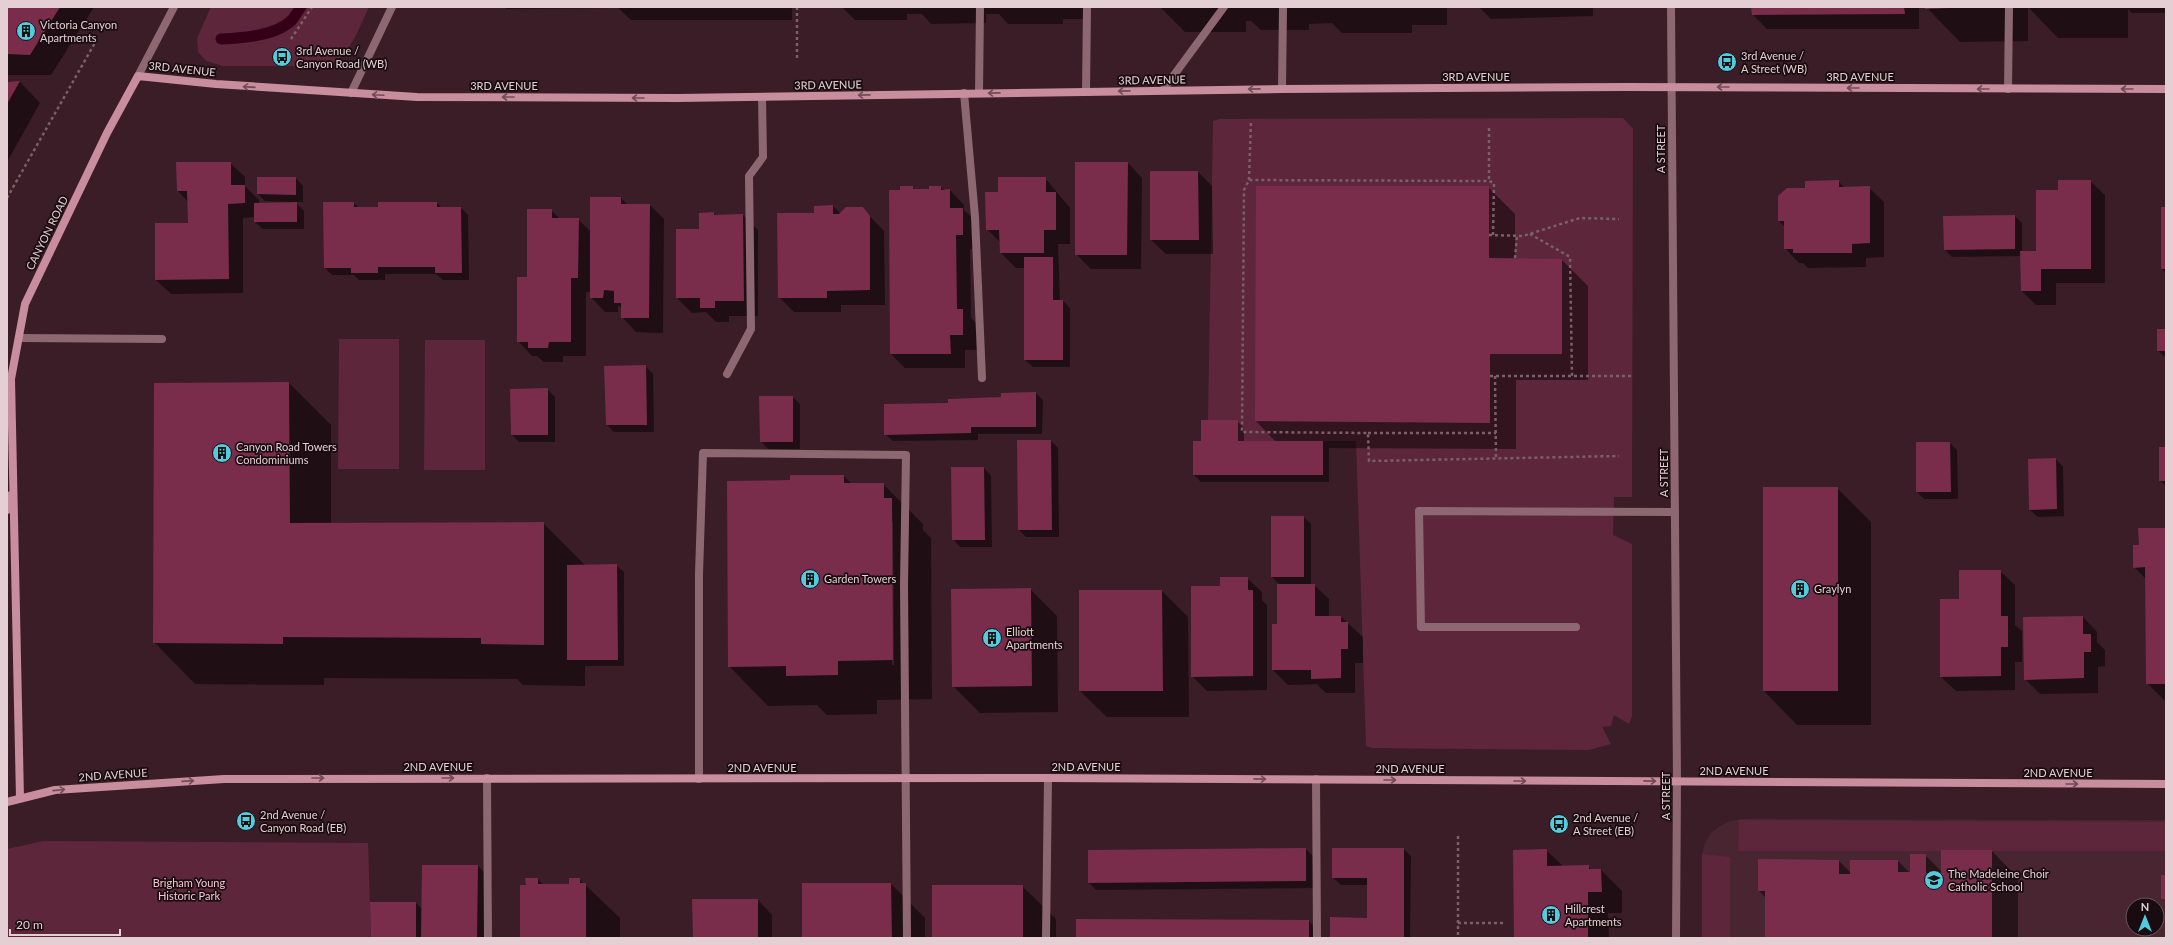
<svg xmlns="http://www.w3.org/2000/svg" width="2173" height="945" viewBox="0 0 2173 945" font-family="Lato,sans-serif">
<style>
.built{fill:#492531;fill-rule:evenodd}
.green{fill:#5e263b}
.shadow{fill:#0007;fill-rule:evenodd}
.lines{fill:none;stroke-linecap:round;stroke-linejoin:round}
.stream{stroke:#340017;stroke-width:11}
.building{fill:#792d4b}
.path{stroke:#7a6067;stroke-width:2.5;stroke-dasharray:3 3;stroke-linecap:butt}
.lane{stroke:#8d6873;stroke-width:8}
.street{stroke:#8d6873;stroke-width:8}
.secondary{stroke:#c88d9f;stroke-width:8}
.oneway{stroke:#704c58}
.labels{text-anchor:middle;stroke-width:3.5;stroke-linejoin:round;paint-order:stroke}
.poi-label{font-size:11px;fill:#e3cfd4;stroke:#190c10;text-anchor:start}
.street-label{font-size:11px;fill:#e3cfd4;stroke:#190c10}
.park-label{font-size:11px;fill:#f4c5d2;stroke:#190c10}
</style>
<rect width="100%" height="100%" fill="#3a1d26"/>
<path class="built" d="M1741,819L2166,820V938H1702V854L1705,843L1711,833L1720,826L1730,821ZM2133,905H2157V929H2133Z"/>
<g class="green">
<path d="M211,7H369C359,27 349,61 324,66H223L206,61L198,52L197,38Z"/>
<path d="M1623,118L1633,129L1632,497H1614L1613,535L1632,544V717L1629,724L1614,715L1611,726L1602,727L1611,744L1589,750L1372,748L1366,746L1356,441H1238L1237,420H1208L1213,121L1219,119Z"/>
<path d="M339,339H399V469H338Z"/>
<path d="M425,340H485V470H424Z"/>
<path d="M1739,820L2166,822V851H1738Z"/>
<path d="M43,841L368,843L371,938H7V849Z"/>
<path d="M1702,854L1730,857V938H1702Z"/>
</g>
<g class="shadow">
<path d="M7,7H94L51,75H7Z"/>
<path d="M505,7H614V8L506,9Z"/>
<path d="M617,7H792V20H631Z"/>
<path d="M842,7H1087V19H1063V24H1008L999,14H986V23L931,24L922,14H907V20H855Z"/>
<path d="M1160,7H1447V25H1412V33H1342L1332,23L1309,24V30H1261L1251,21H1246V32H1185Z"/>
<path d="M1479,7H1593V16L1491,19Z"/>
<path d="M1752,7H1919V29H1767L1753,15Z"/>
<path d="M1926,7H2166V13H2132L2128,9V38H2058L2028,7V41L1960,42Z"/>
<path d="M20,82L40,103L7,162V83Z"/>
<path d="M230,163L245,177V186L259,200V204L287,203V202L265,201L258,194L296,178L303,186V202H295L304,211V229H263L255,222V217L243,218V293L171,294L156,280L189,224L188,202L178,191Z"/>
<path d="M1128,163L1142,178L1141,269H1091L1076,254Z"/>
<path d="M1198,172L1212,186L1213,254H1166L1151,240Z"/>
<path d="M1045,178L1070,208V244H1058L1060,301H1063L1070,308V367H1033L1025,360V268H1016L1001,253V243L987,229L999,193Z"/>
<path d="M1838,181L1845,188H1869L1884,202V257L1866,258V267L1808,268L1803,263H1799L1785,248V227L1779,221L1806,189Z"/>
<path d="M2090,181L2105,195V283H2056V305H2036L2022,291L2021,256L1952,257L1945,250L2015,216L2022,223V252H2037L2059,191Z"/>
<path d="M912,187L915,190H930L941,187L944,190H950L964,205V210L978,223V249H970L971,318L977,324L978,350H965V368H905L891,354L901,191Z"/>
<path d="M1489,188L1515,214V259L1562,260L1588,286V380H1516V449L1329,448V482H1201L1194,475L1202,442L1237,421L1244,428V442H1276L1256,421Z"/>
<path d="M621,198L628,205H650L664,219L663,333L636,332L622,317V309L618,305V312H605L591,297V292H586V356H563V362H544L537,356H532L518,341L528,278L551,210L560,219H578L591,232Z"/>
<path d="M354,203L359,208L437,203L442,208H461L468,215L469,280H443L436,274H385V280H359L354,275H332L325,268Z"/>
<path d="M833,206L841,214L862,208L884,231L885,305H841V312H794L779,297L815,214Z"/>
<path d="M2166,208V273L2162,269Z"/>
<path d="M714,213L717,216L743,215L758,230V316H729V322H716L706,312L692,313L677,298L700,230Z"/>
<path d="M2166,330V358L2158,351Z"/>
<path d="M645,366L653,374L654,432H614L607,425L605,367Z"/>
<path d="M289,383L331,425V524L543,523L585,565H616L624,572V666H585V686L523,685L517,679L324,678V685L195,684L154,642L155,384Z"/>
<path d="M547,389L555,397V442H519L512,435Z"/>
<path d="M1036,393L1043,400L1042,434H978V440L893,441L885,434L949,404Z"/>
<path d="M793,397L800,404V449H768L761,441Z"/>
<path d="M1051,441L1058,448L1059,537H1026L1019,530Z"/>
<path d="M1950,443L1957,450L1958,499H1924L1917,492Z"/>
<path d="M2166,448V486L2160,480Z"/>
<path d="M2056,459L2063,467L2064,516L2038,517L2030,510Z"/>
<path d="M984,468L991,476L992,547H960L953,539Z"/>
<path d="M844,476L852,484H883L923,524V530L931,538L932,699L877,700V714L827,715L817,705L768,706L729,666L791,481ZM891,522H893L894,665H892Z"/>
<path d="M1837,488L1871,522V725H1797L1764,691Z"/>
<path d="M1272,517H1304L1311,524V585H1314L1329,599V617H1341L1363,637V663H1355V693H1326L1317,684L1288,685L1273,670V625H1278L1280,585L1272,577Z"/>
<path d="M2166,529V702L2147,683L2146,579L2134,567L2140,546Z"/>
<path d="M2000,571L2015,585V625L2022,631V662H2015V690L1956,691L1941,677L1960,600Z"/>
<path d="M1247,578L1262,592V600L1267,605V690L1207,691L1192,676L1221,587Z"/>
<path d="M1030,589L1057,616L1058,712L980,713L953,686Z"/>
<path d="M1162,591L1188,617L1189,717H1107L1080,691Z"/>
<path d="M2083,617L2097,632V642L2105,650V666L2098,667V693L2040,694L2025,679Z"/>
<path d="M1306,849L1313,856V888L1096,890L1089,883Z"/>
<path d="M1333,849H1404L1411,856L1410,938H1331L1368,919V885H1341L1333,878Z"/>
<path d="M1546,850L1563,866H1588L1592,870H1601L1622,891V913H1608L1609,938H1515Z"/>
<path d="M1992,851L2018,878V938H1766V898L1759,891L1839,861L1851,873L1898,861L1911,874L1925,855L1942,872Z"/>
<path d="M478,866L492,881L491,938H372L416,903L422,909Z"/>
<path d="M538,879L543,885H570L579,879L620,918V938H521L527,886Z"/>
<path d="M891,884L925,918V938H803Z"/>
<path d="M1022,886L1056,919V938H933Z"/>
<path d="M758,900L772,915V938H694Z"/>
<path d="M1309,921L1316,928V938H1077Z"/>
</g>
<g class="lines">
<path class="stream" d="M221,39C242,38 276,36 292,20C295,16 298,11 301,7"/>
</g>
<g class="building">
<path d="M7,7H60L30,55L7,54Z"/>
<path d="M1751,7H1904L1905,14L1752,15Z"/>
<path d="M1925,7H1950V8L1925,9Z"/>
<path d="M20,81L7,104V82Z"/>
<path d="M176,162H231V185H245V203L228,204L229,279L155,280V223H188L187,191H177Z"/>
<path d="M1075,162H1128L1127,255H1075Z"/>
<path d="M1150,171H1198L1199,240H1150Z"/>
<path d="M257,177H296V195L257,194Z"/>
<path d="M998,177H1046V192H1056V230H1044V253H1000L999,230H986L985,192H998Z"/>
<path d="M1839,180V187L1870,186V243L1852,244V253H1793V249H1784V221H1778V196L1787,188H1805V181Z"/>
<path d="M2058,180H2091V269H2041V291H2021L2020,251H2036V190H2058Z"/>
<path d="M900,186H913V189H929V186H941V190L950,189V208H963V235H956L957,309H963V335H950L951,354H890L889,190H900Z"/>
<path d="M1256,186H1489V258L1562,259V354H1490V423L1255,421Z"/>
<path d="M590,197H621V204H650L649,318H621V303H614V291L604,290L603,298H590Z"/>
<path d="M297,202V222H254V203Z"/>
<path d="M323,202H354V207H378V202H437V207H461L462,273H435V267H378V273H351V268H324Z"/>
<path d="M833,205V214H839L846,207H863L870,216V290L827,291V298H778L777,213H814V206Z"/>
<rect x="2161" y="207" width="5" height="62"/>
<path d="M527,209H552V218H579L578,278H571V342H549L548,348H528V342H517V277H527Z"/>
<path d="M714,212V215L743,214L744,301H715V308H700V298H676V229H699V213Z"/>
<path d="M2015,215V249L1944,250L1943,216Z"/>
<path d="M1024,257H1053V300H1063V360H1024Z"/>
<rect x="2157" y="329" width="9" height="22"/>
<path d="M646,365L647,425H606L604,366Z"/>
<path d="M289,382L290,523L544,522V645L481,644V638L283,637V644L153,643L154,383Z"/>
<path d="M548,388V435H511L510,389Z"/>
<path d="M1036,392V427H971V433L884,435V404L948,403V399L1001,397V393Z"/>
<path d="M759,396H793V442H760Z"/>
<path d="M1201,420H1238V441H1323V475H1193V441H1201Z"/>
<path d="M1017,440H1051L1052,530H1018Z"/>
<path d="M1916,442H1950L1951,492H1916Z"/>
<rect x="2159" y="447" width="7" height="34"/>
<path d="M2056,458L2057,509L2029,510L2028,459Z"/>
<path d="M951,467H984L985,540H952Z"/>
<path d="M790,475H844V483H884V498H892L893,660L838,661V675L786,676V666L728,667L727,481L790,480Z"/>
<rect x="1763" y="487" width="75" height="204"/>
<rect x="1271" y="516" width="33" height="61"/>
<path d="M2138,528H2166V684H2146L2145,567L2133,568V545H2139Z"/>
<path d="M617,564L618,660H567V565Z"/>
<path d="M1959,570H2001V616H2008V647H2001V676L1940,677V599H1959Z"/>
<path d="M1220,577H1248V590H1253V676L1191,677V586H1220Z"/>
<path d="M1277,584H1315V616H1341V622H1348V649H1341V678L1311,679V670H1272V624H1277Z"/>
<path d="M1031,588L1032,686L952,687L951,589Z"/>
<path d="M1079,590H1162L1163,691H1079Z"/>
<path d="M2083,616V634H2091V652H2084V678L2024,680L2023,617Z"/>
<path d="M1306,848V881L1088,883V850Z"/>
<path d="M1332,848H1404V938H1330V917L1367,918V878H1332Z"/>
<path d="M1547,849V866L1589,865V869H1601L1602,892H1588V938H1514L1513,850Z"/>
<path d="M1941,850H1992V938H1765V891H1758V859L1839,860V874H1850V860H1898V872H1910V854H1926V874H1941Z"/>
<path d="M422,865H478L477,938H421Z"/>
<rect x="2161" y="875" width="5" height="24"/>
<path d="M525,878H538V884H569V878H580V883H586V938H520V885H526Z"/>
<path d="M802,883H891L892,938H802Z"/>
<rect x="932" y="885" width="91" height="53"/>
<path d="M692,899H758V938H693Z"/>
<path d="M370,902H416V938H371Z"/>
<path d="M1076,919L1309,920V938H1076Z"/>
</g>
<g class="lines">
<g class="path">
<path d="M291,39L312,7"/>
<path d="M797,58V7"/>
<path d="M1489,128V181"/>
<path d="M1249,180L1251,120"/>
<path d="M7,198L96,41"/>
<path d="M1530,234L1570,257L1572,376"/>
<path d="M1489,235L1523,236L1580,218L1619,219"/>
<path d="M1493,235L1494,183L1489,181L1249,180L1244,190L1242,432L1368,433L1369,461L1619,456"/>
<path d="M1515,258L1517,236"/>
<path d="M1490,376H1632"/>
<path d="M1495,376L1496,458"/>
<path d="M1368,433H1496"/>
<path d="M1458,836V938"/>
<path d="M1458,923H1504"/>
</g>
<g class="lane">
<path d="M1282,89L1283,7"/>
<path d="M2008,89L2009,7"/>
<path d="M1163,90L1224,7"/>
<path d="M1086,92L1087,7"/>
<path d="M964,93L975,217L982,378"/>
<path d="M979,93L980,7"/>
<path d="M19,338L162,339"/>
<path d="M727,374L751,329L749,176L763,157L762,97"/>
<path d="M1576,627H1421L1419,511L1675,512"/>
<path d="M487,778L488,938"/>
<path d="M699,779V574L703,453L906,455L904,585L907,938"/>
<path d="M1316,779L1317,938"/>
<path d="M1046,938L1048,778"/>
</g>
<g class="street">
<path d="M1671,7L1677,782L1676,938"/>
<path d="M138,76L174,7"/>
<path d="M351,93L392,7"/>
</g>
<g class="secondary">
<path d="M7,510L11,495"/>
<path d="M20,798L11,379L25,304L107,133L138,76L216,84L417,97L677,98L1282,89L1625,87L2166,89"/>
<path d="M7,802L55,790L224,779L1048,778L2166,784"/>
</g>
</g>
<defs><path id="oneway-shaft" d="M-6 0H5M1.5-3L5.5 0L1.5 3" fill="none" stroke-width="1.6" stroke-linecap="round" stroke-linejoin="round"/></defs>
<g class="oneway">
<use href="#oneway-shaft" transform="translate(249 87) rotate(-176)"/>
<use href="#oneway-shaft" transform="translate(1723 87) rotate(-180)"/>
<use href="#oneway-shaft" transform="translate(1853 88) rotate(-180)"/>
<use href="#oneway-shaft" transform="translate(1254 89) rotate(179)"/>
<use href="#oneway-shaft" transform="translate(1983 89) rotate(-180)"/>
<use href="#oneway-shaft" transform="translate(2127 89) rotate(-180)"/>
<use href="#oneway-shaft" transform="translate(1124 91) rotate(179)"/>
<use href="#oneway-shaft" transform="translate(994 93) rotate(179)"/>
<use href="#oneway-shaft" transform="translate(378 95) rotate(-177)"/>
<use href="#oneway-shaft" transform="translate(864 95) rotate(179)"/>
<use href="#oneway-shaft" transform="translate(508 97) rotate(-180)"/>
<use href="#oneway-shaft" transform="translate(638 98) rotate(-180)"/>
<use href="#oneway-shaft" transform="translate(318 778)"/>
<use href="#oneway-shaft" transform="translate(448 778)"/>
<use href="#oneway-shaft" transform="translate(1260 779) rotate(1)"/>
<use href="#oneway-shaft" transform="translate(1390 780)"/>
<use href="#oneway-shaft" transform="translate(188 781) rotate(-4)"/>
<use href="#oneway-shaft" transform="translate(1520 781)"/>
<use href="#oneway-shaft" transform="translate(1650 781) rotate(1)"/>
<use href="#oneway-shaft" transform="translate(2072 784)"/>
<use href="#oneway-shaft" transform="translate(59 790) rotate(-6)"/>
</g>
<defs>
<symbol id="building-disc" viewBox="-11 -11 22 22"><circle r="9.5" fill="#54cadd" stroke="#190c10"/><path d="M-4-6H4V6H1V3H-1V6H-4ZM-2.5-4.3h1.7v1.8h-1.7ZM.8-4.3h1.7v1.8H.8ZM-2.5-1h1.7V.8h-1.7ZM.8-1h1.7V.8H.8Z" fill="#111"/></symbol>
<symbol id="bus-disc" viewBox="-11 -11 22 22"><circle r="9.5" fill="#54cadd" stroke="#190c10"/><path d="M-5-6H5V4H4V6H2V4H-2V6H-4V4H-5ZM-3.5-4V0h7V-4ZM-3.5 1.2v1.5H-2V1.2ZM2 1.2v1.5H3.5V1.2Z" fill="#111"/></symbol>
<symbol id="school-disc" viewBox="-11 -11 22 22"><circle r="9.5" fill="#54cadd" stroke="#190c10"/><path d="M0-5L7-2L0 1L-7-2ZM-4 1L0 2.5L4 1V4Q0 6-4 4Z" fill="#111"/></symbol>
</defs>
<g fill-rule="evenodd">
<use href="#building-disc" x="15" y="20" width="22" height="22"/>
<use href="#bus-disc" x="271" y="46" width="22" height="22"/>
<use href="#bus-disc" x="1716" y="51" width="22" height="22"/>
<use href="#building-disc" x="211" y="442" width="22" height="22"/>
<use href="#building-disc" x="799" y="568" width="22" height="22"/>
<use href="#building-disc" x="1789" y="578" width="22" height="22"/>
<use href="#building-disc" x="981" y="627" width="22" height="22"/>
<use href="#bus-disc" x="235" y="810" width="22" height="22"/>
<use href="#bus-disc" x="1548" y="813" width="22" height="22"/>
<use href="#school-disc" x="1923" y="869" width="22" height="22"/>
<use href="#building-disc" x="1540" y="904" width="22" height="22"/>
</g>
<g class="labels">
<g class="poi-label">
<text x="40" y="29">Victoria Canyon<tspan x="40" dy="13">Apartments</tspan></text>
<text x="296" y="55">3rd Avenue /<tspan x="296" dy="13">Canyon Road (WB)</tspan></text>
<text x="1741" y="60">3rd Avenue /<tspan x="1741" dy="13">A Street (WB)</tspan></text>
<text x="236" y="451">Canyon Road Towers<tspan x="236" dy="13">Condominiums</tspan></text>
<text x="824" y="583">Garden Towers</text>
<text x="1814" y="593">Graylyn</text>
<text x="1006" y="636">Elliott<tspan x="1006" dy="13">Apartments</tspan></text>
<text x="260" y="819">2nd Avenue /<tspan x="260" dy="13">Canyon Road (EB)</tspan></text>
<text x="1573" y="822">2nd Avenue /<tspan x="1573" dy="13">A Street (EB)</tspan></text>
<text x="1948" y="878">The Madeleine Choir<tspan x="1948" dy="13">Catholic School</tspan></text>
<text x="1565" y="913">Hillcrest<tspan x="1565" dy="13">Apartments</tspan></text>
</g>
<g class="street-label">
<text transform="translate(182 69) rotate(6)" y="4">3RD AVENUE</text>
<text x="1476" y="81">3RD AVENUE</text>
<text x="1860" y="81">3RD AVENUE</text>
<text transform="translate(1152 80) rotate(-1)" y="4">3RD AVENUE</text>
<text transform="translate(828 85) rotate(-1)" y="4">3RD AVENUE</text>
<text x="504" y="90">3RD AVENUE</text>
<text transform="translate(1661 149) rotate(-90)" y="4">A STREET</text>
<text transform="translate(47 233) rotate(-64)" y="4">CANYON ROAD</text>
<text transform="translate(1664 473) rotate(-90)" y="4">A STREET</text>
<text x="438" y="771">2ND AVENUE</text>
<text x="1086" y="771">2ND AVENUE</text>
<text x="762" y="772">2ND AVENUE</text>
<text x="1410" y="773">2ND AVENUE</text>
<text x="1734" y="775">2ND AVENUE</text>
<text x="2058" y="777">2ND AVENUE</text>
<text transform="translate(113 775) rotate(-4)" y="4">2ND AVENUE</text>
<text transform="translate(1666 796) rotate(-90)" y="4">A STREET</text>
</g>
<g class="park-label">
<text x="189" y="887">Brigham Young<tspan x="189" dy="13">Historic Park</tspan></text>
</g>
</g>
<rect width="2173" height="945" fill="none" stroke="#e3cfd4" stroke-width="16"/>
<g transform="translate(2145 917)"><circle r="19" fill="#190c10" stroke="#6a5a5e"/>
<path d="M0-3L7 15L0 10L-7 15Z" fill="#54cadd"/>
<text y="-6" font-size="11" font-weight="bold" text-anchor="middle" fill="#e3cfd4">N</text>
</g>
<path d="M10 929v6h110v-6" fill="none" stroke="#e3cfd4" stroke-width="2"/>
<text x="16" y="929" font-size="12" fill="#e3cfd4" stroke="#190c10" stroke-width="3" paint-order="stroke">20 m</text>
</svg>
